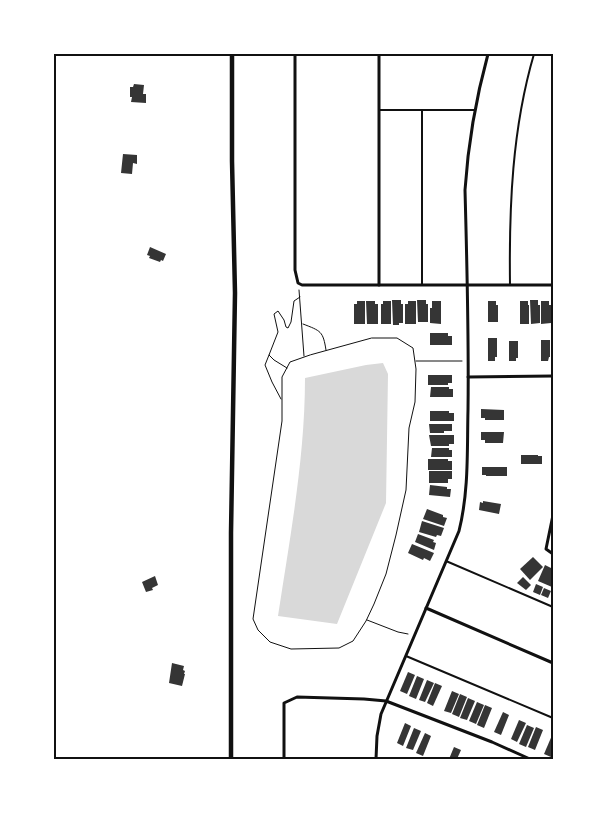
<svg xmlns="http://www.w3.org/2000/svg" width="607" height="813" viewBox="0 0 607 813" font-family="Commissioner,sans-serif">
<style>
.water{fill:#d9d9d9}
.building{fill:#353535}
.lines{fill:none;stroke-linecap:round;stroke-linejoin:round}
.path{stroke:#111;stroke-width:1}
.service{stroke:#111;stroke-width:2}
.minor{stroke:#111;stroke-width:3}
.tertiary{stroke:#111;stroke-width:4.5}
.neatline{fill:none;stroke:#111;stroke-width:2}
</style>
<rect width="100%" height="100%" fill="#fff"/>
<path class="water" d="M383,363L388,374L386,503L337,624L278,616C290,537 305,458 305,378L366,365Z"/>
<g class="building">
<path d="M134,84L144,85L143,94H146V103L131,102L132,97H130V87H133Z"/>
<path d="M123,154L137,155V164L133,163L132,174L121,173Z"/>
<path d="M150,247L166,254L163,261L161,260L160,262L149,258L150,256L147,255Z"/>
<path d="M392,300H401V304H403V323H399V325H393Z"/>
<path d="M417,300H426V304H428V322H418Z"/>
<path d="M530,300H538V305H540V323L531,324Z"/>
<path d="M357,301H365V324H354V304H357Z"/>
<path d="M366,301H375V304H378V324H367Z"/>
<path d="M383,301H391V324H381V304H383Z"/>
<path d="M408,301H416V324H405V304H408Z"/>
<path d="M432,301H441V324L430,323V308H432Z"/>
<path d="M488,301H496V305H498V322H488Z"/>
<path d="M520,301H528V305H529V324H520Z"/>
<path d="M541,301H549V305H551V323L541,324Z"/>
<path d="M430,333H448V336H452V345H430Z"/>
<path d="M488,338H497V357H495V361H488Z"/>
<rect x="551" y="339" width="2" height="23"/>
<path d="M541,340H550V357H549L548,361H541Z"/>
<path d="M509,341H518V358H516V361H509Z"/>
<path d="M428,375H452V383H448V385H428Z"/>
<path d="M431,387H449V389H453V397H430Z"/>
<path d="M481,409L504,410V420H485V418H481Z"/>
<path d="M430,411H449V413H454V421H430Z"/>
<path d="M429,424H452V431H444V433H430Z"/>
<path d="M481,432H504L503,443H485V440H481Z"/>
<path d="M429,435H454V444H449V446H431Z"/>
<path d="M432,448H449V450H452V457H431Z"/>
<path d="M521,455H538V456H542V464H521Z"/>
<path d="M428,459H448V461H452V470H428Z"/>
<path d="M482,467H507V476H486V475H482Z"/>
<path d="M429,471H452V479H448V483H429Z"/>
<path d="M430,485L447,487V489H451L450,497L429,495Z"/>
<path d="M483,501L501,504L499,514L479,510L480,502L483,503Z"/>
<path d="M427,509L443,515V517L447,518L444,526L423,519Z"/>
<path d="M422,521L444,528L441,536L437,535L436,537L419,532Z"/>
<path d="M418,534L434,540L433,542L436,543L434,550L415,542Z"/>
<path d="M412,544L434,553L430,561L424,558L423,560L408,553Z"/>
<path d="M533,557L543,567L530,580L520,569Z"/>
<path d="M545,565L553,569V585L552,587L538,581Z"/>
<path d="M155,576L158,585L152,588L153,590L146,592L142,582Z"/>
<path d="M523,577L531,585L526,590L517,583Z"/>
<path d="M536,584L543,587L540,595L533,592Z"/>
<path d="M544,588L551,591L548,598L541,595Z"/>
<path d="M172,663L184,666L183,670L185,671L184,674H185L182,686L169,683Z"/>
<path d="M408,672L415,675L407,694L400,691Z"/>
<path d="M417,676L424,679L416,699L409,696Z"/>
<path d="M427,680L434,683L425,702L419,700Z"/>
<path d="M435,683L442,686L433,706L427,703Z"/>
<path d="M452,691L459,694L451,713L444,711Z"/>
<path d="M460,694L467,697L459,717L452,714Z"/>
<path d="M468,698L475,701L467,720L460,718Z"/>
<path d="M477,702L484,705L476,724L469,721Z"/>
<path d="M485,705L492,708L484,728L477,725Z"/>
<path d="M503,712L509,715L501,735L494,732Z"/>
<path d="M519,720L526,723L517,742L511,739Z"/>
<path d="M405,723L411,726L403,746L397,743Z"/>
<path d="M527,725L534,728L526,747L519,744Z"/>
<path d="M536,727L543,730L535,750L528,747Z"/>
<path d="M414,728L421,731L413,750L406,748Z"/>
<path d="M425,733L431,736L423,756L416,753Z"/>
<path d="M553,733V752L551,757L544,754Z"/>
<path d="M454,747L461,750L457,759H449Z"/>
</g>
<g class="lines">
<g class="path">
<path d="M299,290L304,356"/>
<path d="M303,324C321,331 323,331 326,350"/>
<path d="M372,338H397L413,348L416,369L415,402L409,428L406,490L396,535L386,574L374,604L366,621L353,641L339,648L291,649L270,642L258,630L253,619L282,421V377L290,362L310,355Z"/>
<path d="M269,355L265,365L272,382L281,399"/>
<path d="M416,361H462"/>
<path d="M287,368L274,360L269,355L278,332L274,314L278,311L284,320L286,327L288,328L291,322L294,301L300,297"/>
<path d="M367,620L398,632L408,634"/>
</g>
<g class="service">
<path d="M379,110H474"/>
<path d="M422,285V110"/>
<path d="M510,285C509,207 512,129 534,54"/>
<path d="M446,561L553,607"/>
<path d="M406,656L553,718"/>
</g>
<g class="minor">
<path d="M295,54V270L298,283L302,285H553"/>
<path d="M379,285V54"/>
<path d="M468,377L553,376"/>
<path d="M553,515L546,549L553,554"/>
<path d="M426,608L553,663"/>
<path d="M284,759V703L297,697L364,699L386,701L492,742L530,759"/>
<path d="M376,759L377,736L381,714L459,531C469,491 467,450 468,410C469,337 467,263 465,190C468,144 476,98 488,54"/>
</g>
<path class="tertiary" d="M231,759V533L235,293L232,161V54"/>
</g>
<rect width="607" height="813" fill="none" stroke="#ffffff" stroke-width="110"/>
<rect x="55" y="55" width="497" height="703" class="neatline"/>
</svg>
